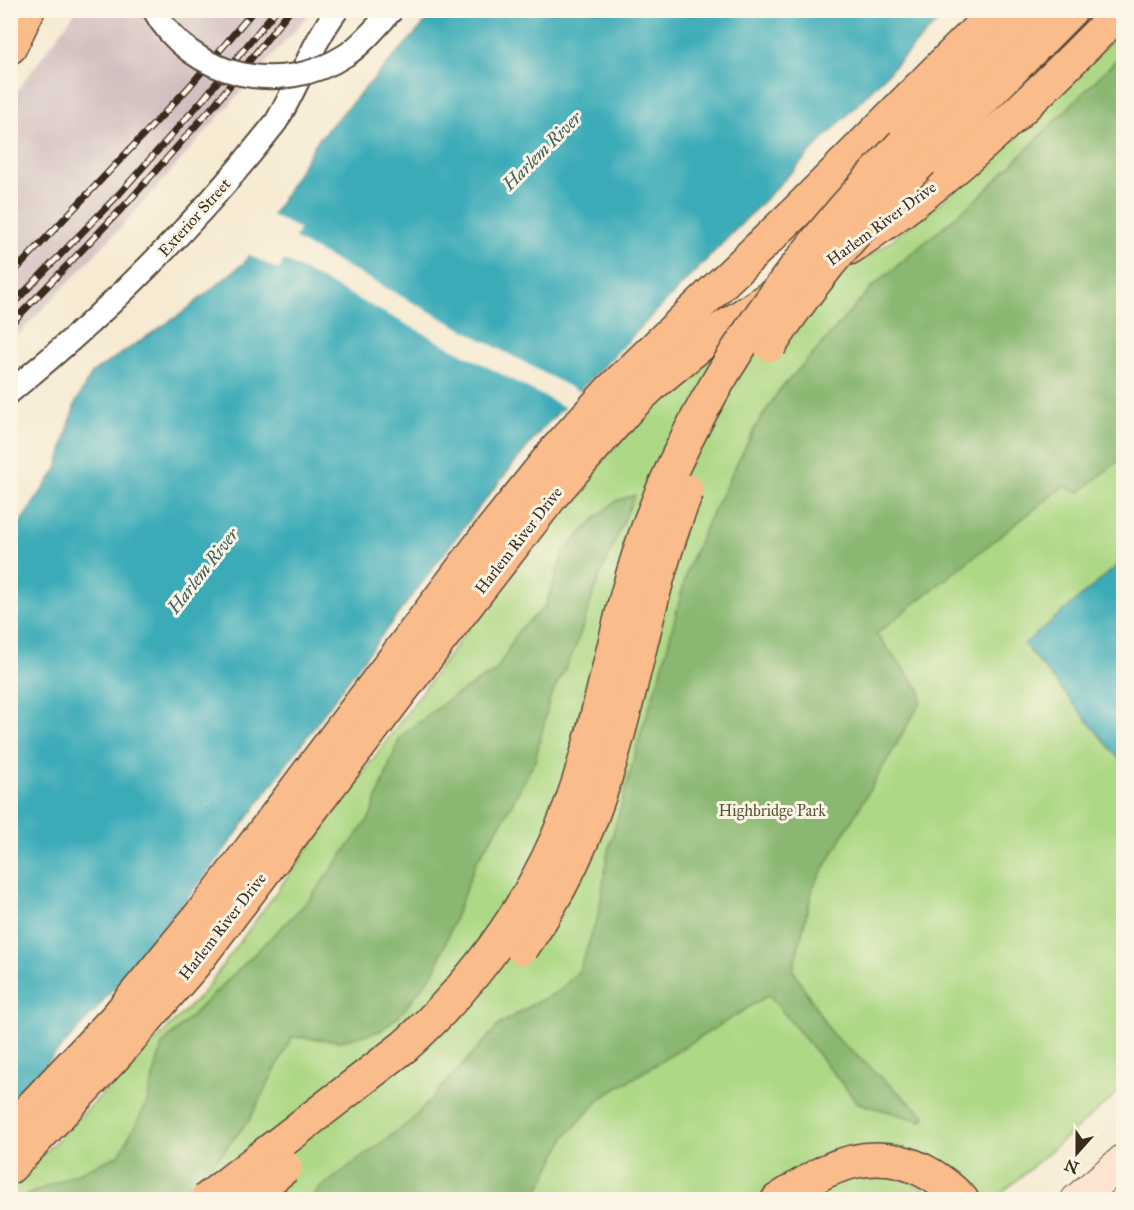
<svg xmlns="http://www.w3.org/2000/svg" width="1134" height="1210" viewBox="0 0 1134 1210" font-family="'IM FELL Great Primer',serif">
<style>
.industrial{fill:#d2bfc0}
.green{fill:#add885;stroke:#748152;stroke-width:1.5}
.forest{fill:#8ab872;stroke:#627148;stroke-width:1.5}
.water{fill:#3babb8;stroke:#3b6a6b;stroke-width:1.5}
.pier{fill:#f6ead2}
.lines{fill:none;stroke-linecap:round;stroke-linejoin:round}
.street-casing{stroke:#574739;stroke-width:26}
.secondary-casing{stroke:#574739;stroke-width:34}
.highway-casing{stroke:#574739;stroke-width:36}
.street{stroke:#fff;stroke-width:22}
.secondary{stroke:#fde4d0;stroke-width:32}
.highway{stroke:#f9bc8a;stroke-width:33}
.rail-casing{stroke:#3b2a1e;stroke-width:7}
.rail{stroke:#fcf5e5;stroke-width:4.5;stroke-dasharray:14;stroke-linecap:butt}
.street-bridge-casing{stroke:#574739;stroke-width:26;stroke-linecap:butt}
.highway-bridge-casing{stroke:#574739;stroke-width:36;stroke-linecap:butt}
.street-bridge{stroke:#fff;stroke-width:22}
.highway-bridge{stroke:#f9bc8a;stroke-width:33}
.labels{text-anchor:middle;stroke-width:6;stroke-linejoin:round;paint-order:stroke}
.street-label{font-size:16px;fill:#3b2a1e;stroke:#fcf5e5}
.park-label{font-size:16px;fill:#585638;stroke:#fcf5e5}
.water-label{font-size:18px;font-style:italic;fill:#3b5e5c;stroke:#fcf5e5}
</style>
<rect width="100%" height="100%" fill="#fcf5e5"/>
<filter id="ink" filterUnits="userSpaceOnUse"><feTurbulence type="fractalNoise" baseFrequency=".0167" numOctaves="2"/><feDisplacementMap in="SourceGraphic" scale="12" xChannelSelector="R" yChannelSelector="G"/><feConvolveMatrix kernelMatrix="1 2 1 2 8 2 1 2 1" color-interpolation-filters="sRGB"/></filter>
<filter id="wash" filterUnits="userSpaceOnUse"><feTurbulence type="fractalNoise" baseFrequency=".008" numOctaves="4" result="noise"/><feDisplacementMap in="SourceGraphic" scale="24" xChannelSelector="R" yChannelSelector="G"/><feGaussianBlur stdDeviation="1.35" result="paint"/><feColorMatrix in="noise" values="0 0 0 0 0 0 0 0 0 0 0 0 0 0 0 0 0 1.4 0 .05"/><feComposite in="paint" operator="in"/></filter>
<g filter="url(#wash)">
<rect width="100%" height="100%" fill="#f6ead2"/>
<path class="industrial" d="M76,11H312L127,221L11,342V99Z"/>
<g class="green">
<path d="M1123,29V1088L995,1199H978L945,1169L785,1181L759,1199L11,1200V1186L202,994L465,633L557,512L654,404L711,355L880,249L945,199L1005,144Z"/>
<path d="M894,1173L943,1200H797L853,1175Z"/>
</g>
<g class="forest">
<path d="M1123,53V457L1080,492L1071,490L1065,485L876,634L921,691V702L813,887L793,970L832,1034L925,1116L922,1121L858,1103L769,995L601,1098L566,1136L536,1196L531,1199H312L320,1188L411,1121L500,1024L533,1004L558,992L579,971L599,913L607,856L642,729L661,672L688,567L708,521L756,426L780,389L814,353L872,287L980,196Z"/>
<path d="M635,495L599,578L575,649L550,698L535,761L503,820L476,862L435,971L400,1015L380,1031L341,1041L292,1037L250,1119L217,1159L171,1199H18L119,1155L146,1105L162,1045L309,900L370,817L400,737L452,697L496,671L519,630L545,607L564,552L598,516L616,501Z"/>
</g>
<g class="water">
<path d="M436,11H948L541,430L480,506L351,676L209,871L93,1013L11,1102V536L57,469L75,404L92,373L181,314L245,262L317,141Z"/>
<path d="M1123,561L1124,757L1120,760L1024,644Z"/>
</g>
<path class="pier" d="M270,214L299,229L295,239L581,393L566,408L284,260L279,270L246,253Z"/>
</g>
<g filter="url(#ink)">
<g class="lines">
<defs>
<path id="street" d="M10,392C108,312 198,222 276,122C299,85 311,45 337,10"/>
<path id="secondary" d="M1077,1200L1124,1160"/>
<g id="highway">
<path d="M10,47L28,10"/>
<path d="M903,144L1036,10"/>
<path d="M922,161L1071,10"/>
<path d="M849,248C950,182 1037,96 1121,10"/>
<path d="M10,1130L117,1017L208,906L484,540L557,449L608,393L799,209L997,10"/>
<path d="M10,1167L113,1058L194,964L448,629L553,494L630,406L654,383L711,336L780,291"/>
<path d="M778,1200C794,1190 810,1179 826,1171C878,1147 923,1160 962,1200"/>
</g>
</defs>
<use href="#street" class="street-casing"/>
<use href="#secondary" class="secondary-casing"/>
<use href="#highway" class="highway-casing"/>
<use href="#street" class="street"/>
<use href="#secondary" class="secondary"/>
<use href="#highway" class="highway"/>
<defs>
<g id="rail">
<path d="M10,276L189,87L254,10"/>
<path d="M10,307L120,193L205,97L276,10"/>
<path d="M10,325L129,201L215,104L290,10"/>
</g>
</defs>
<use href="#rail" class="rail-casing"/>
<use href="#rail" class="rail"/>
<defs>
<path id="street-bridge" d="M154,10C191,78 282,97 346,55C363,44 377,26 392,10"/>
<g id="highway-bridge">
<path d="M770,345C813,278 866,217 922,161"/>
<path d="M522,948C560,894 588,835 607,772C637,679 649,582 687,491"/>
<path d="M206,1200L405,1046C490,969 554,872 585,761C608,682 621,600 650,522C703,381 799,252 903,144"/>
<path d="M244,1200L285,1167"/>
</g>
</defs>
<use href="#street-bridge" class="street-bridge-casing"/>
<use href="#highway-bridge" class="highway-bridge-casing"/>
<use href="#street-bridge" class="street-bridge"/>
<use href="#highway-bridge" class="highway-bridge"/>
</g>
</g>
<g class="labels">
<g class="street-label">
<text transform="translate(194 217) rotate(-48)" y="6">Exterior Street</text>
<text transform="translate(881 223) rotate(-36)" y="6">Harlem River Drive</text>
<text transform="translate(518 540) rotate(-52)" y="6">Harlem River Drive</text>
<text transform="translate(222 926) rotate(-52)" y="6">Harlem River Drive</text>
</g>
<g class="park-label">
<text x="772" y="816">Highbridge Park</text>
</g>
<g class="water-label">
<text transform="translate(542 151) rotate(-45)" y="6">Harlem River</text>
<text transform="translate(203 571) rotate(-52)" y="6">Harlem River</text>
</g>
</g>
<rect width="1134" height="1210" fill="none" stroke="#fcf5e5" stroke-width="36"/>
<g transform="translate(1077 1153) rotate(201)" stroke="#fcf5e5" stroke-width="4.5" paint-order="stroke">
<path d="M0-4.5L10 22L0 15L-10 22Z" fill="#3b2a1e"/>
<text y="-9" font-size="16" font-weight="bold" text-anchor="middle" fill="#3b2a1e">N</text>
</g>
</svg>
